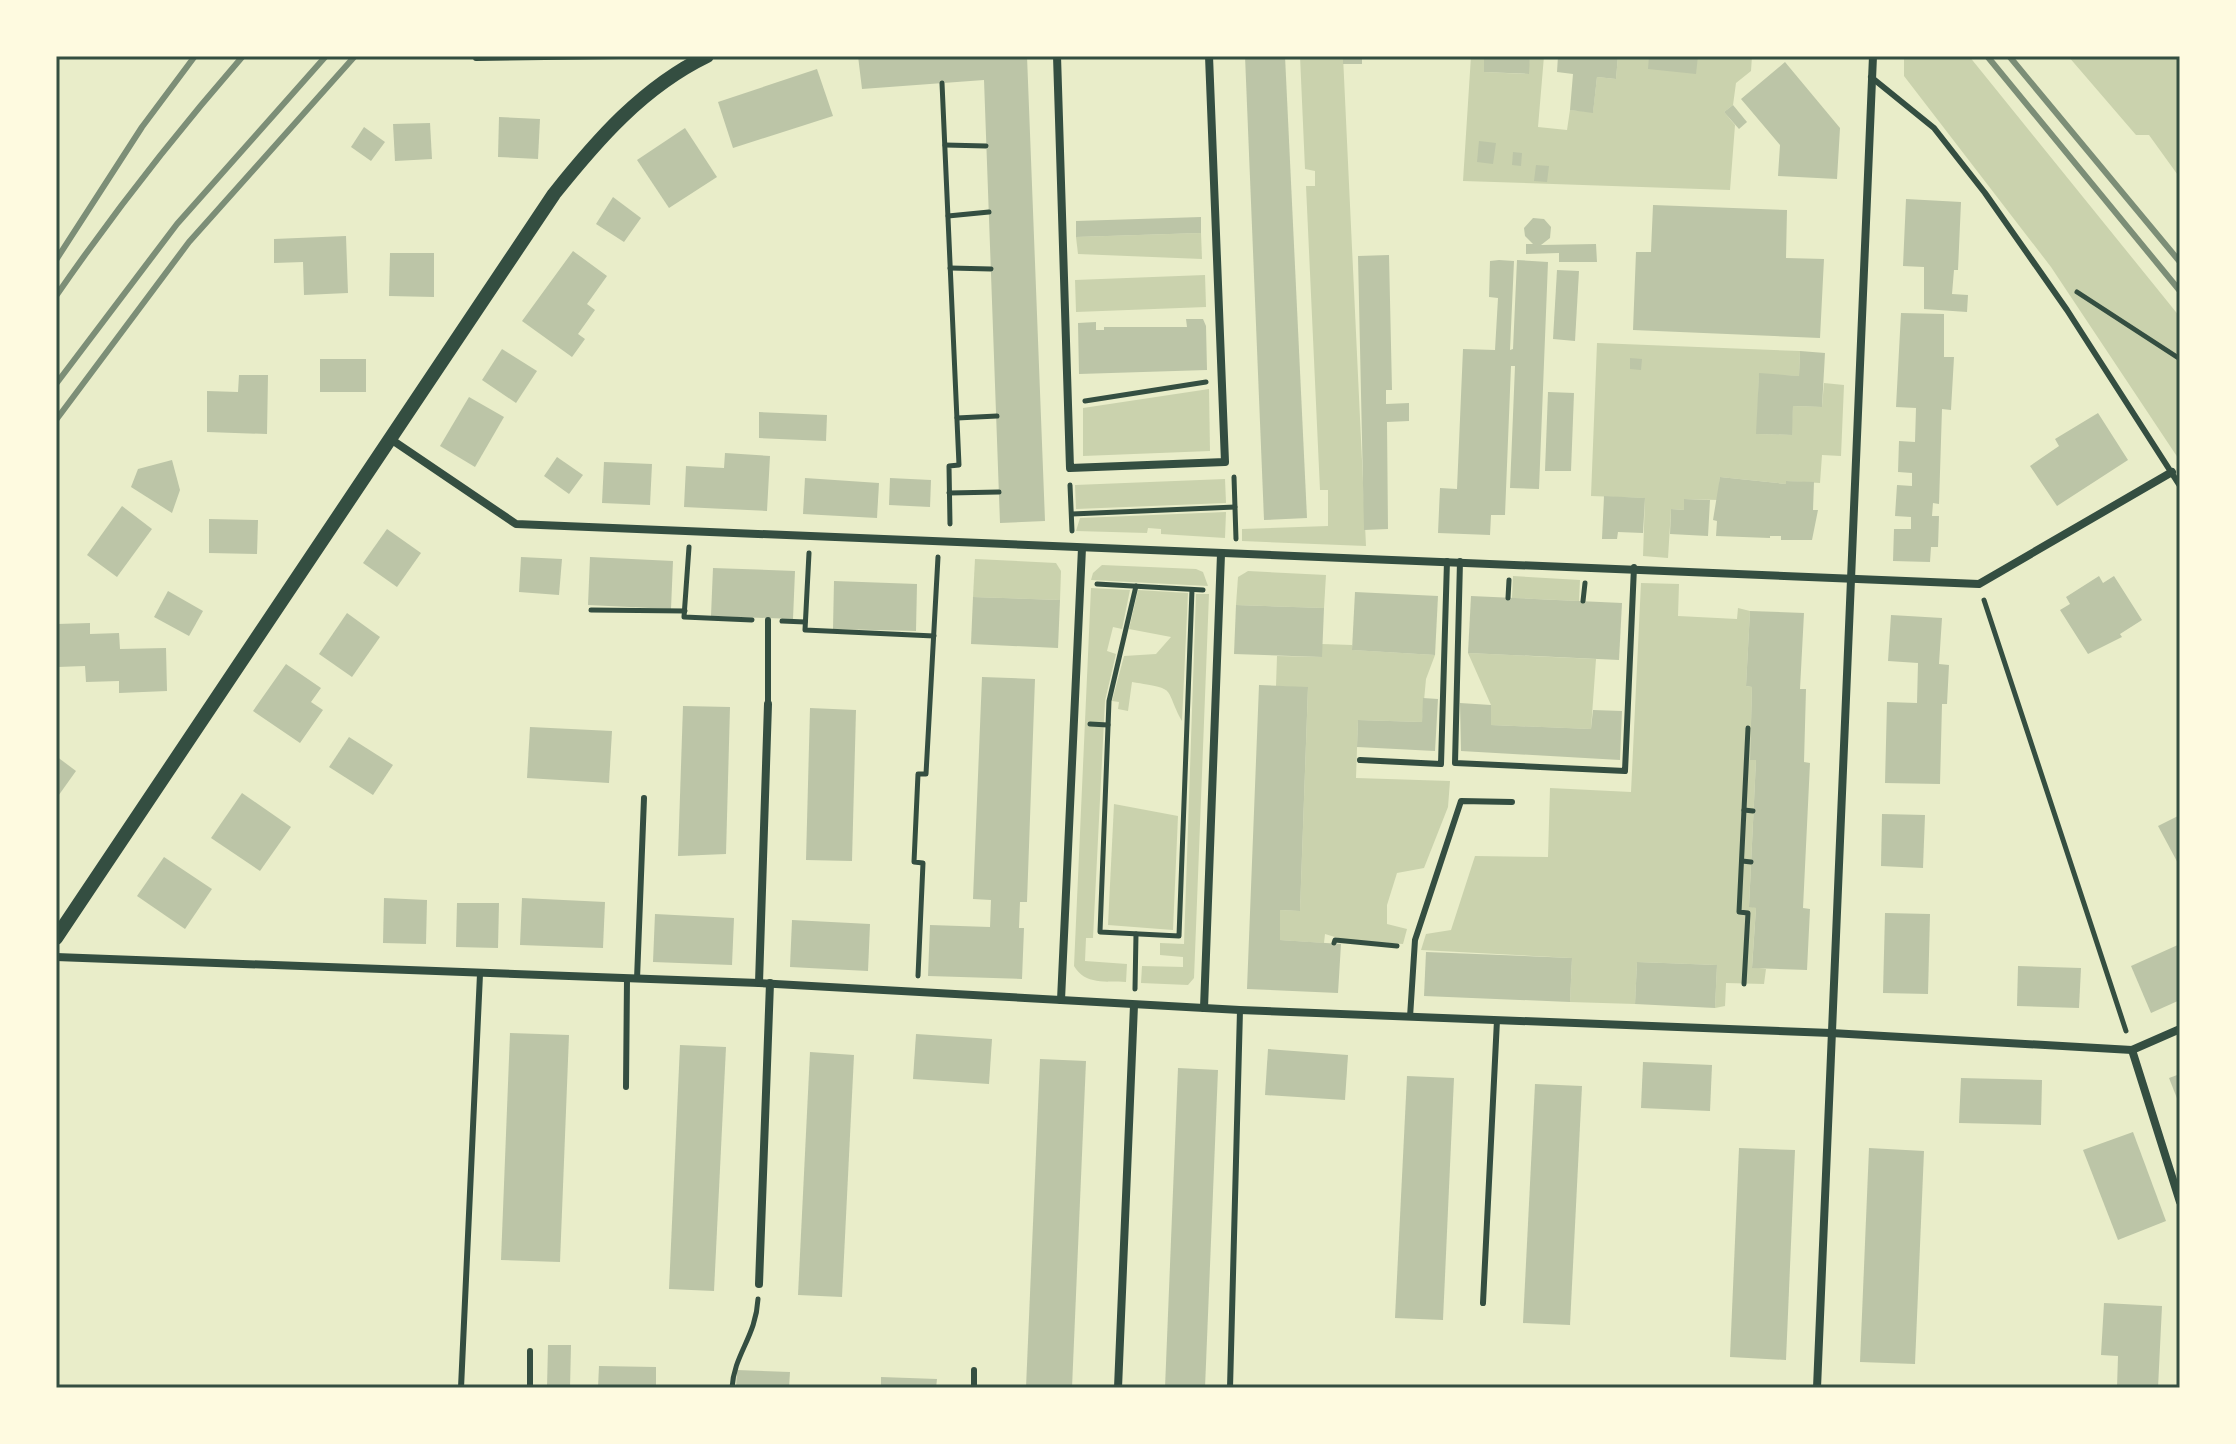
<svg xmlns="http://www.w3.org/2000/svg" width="2236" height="1444" viewBox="0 0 2236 1444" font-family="'Libre Baskerville',serif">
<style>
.green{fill:#cad2ad}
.building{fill:#bcc5a7}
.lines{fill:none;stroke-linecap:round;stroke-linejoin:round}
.path{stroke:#344e41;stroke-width:5}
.service{stroke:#344e41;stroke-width:6}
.minor{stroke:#344e41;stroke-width:8}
.tertiary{stroke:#344e41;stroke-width:14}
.rail{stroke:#7c8e77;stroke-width:6}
.neatline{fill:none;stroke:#344e41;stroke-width:3}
</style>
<rect width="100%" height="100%" fill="#e9edc9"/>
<g class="green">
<path d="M1300,56H1343L1366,546L1242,541V529L1328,526V490H1320L1306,186H1315V171L1305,169Z"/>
<path d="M1471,56H1484V72L1528,74L1530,56H1544L1538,127L1567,130L1570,110L1593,112L1597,77L1616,79L1618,56H1752L1751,71L1736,83L1733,105L1724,112L1735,125L1730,190L1463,181Z"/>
<path d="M1904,56H1969L2180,317V461L2051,267L1904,76Z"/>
<path d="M2068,56H2180V178L2149,135H2136Z"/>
<path d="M1201,233L1202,259L1078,254L1076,237Z"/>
<path d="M1205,275L1206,307L1076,312L1075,280Z"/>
<path d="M1597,343L1800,351L1799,376L1759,374L1757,434L1791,435L1793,406L1822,407L1824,383L1844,385L1841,456L1822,455L1820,483L1787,481L1786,484L1720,477L1718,500L1685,499L1684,510L1671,509L1668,558L1643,556L1645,498L1591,496Z"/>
<path d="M1209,389L1210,451L1083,456V408Z"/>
<path d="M1225,479L1226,503L1076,509L1075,485Z"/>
<path d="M1226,512L1225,538L1161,534V529L1148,528L1147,533L1076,531L1080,518Z"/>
<path d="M975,559L1056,563L1061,571L1060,600L973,597Z"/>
<path d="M1102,565L1196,569L1203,572L1208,586L1091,580L1093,573Z"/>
<path d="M1248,571L1326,575L1324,608L1236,605L1238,577Z"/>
<path d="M1513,576L1580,580L1579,601L1512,598Z"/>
<path d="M1641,583L1679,584L1678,616L1737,619L1738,608L1750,611L1746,686L1752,687L1750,760H1756L1749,906L1756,908L1752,967L1766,969L1764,984L1726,983L1725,1006L1715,1008L1717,965L1637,962L1635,1004L1570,1002L1572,958L1421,950L1426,934L1451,930L1475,856L1548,857L1550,788L1631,792Z"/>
<path d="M1091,588L1130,590L1122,629L1113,627L1107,651L1116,654L1105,701L1093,938H1086L1085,961L1127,964L1126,982C1106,981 1085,985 1074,966Z"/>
<path d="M1138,590L1188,593L1182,721C1163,686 1179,690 1132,682L1128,711L1118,709L1119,702L1112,701L1124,656L1156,654L1171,637L1129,629Z"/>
<path d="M1196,594H1209L1194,978L1188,985L1141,983L1142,966L1183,967V957L1160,955V943L1184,944Z"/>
<path d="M1322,644L1352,645L1353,650L1435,655L1426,679L1422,722L1358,720L1356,778L1450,781L1448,807L1424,868L1397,873L1387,905V924L1407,929L1403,944L1345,940L1325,934L1324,943L1280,940V910L1300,911L1308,688L1276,686L1277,656L1322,657Z"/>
<path d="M1468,653L1596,659L1591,729L1491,725V705Z"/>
<path d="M1114,804L1178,816L1173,930L1108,925Z"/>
</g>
<g class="building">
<path d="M858,56H1027L1045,521L1000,523L984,80L862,89Z"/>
<path d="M1245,56H1285L1307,518L1264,520Z"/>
<rect x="1343" y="56" width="19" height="8"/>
<path d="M1484,56H1530L1529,74L1484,72Z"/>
<path d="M1558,56H1618L1616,79L1597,77L1593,113L1570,110L1573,74L1557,72Z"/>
<path d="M1649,56H1698L1696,74L1648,69Z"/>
<path d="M1785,62L1840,128L1837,179L1778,176L1780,145L1741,99Z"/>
<path d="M817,69L833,116L733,148L718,102Z"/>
<path d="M1733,105L1747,122L1739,129L1724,112Z"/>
<path d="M499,117L540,119L538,159L498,157Z"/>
<path d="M430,123L432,159L395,161L393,124Z"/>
<path d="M364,127L385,142L371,161L351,147Z"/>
<path d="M685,128L717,177L669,208L637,160Z"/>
<path d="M1479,141L1496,143L1493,164L1477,162Z"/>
<path d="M1513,152L1522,153L1521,166L1512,165Z"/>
<path d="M1536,165L1549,166L1547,182L1534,181Z"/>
<path d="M613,197L641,218L624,242L596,224Z"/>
<path d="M1906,199L1961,202L1958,270H1954L1952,294L1968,295L1967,312L1924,309V267L1903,266Z"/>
<path d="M1653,205L1787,210L1786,258L1824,259L1820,338L1633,330L1636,252H1651Z"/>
<path d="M1201,217V233L1076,237V221Z"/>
<path d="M1533,218L1544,219L1551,227L1550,238L1541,245L1596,244L1597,262H1559V253L1526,254V244H1533L1525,236L1524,228Z"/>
<path d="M346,236L348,293L304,295L303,262L274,263V239Z"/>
<path d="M573,251L607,276L587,304L595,310L578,334L585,339L572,357L522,321Z"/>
<path d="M390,253H434V297L389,296Z"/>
<path d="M1389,255L1392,390H1386V404L1409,403V421L1387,422L1388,529L1364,530L1358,256Z"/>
<path d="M1517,260L1548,262L1539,489L1510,488L1515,366H1511L1505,515H1491L1490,535L1438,533L1440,488L1457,489L1463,349L1495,350L1498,298L1489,297L1490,261L1499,260L1514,261L1510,350L1513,349Z"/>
<path d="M1557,270L1579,271L1575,341L1553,339Z"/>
<path d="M1901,313L1944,314V357H1954L1951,410L1942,409L1939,504L1933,503L1932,516H1939L1938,547H1931L1930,562L1893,561L1894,529H1911V517L1895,516L1897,485L1912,486V473L1898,472L1899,441L1915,442L1916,408L1896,407Z"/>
<path d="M1186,319H1203L1206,326L1207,370L1079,374L1078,323L1096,322V330H1104V327H1187Z"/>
<path d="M502,349L537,371L516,403L482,380Z"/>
<path d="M1800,351L1825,353L1822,407L1793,406L1792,435L1756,434L1759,373L1799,376Z"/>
<path d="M1630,358L1642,359L1641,370L1630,369Z"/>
<rect x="320" y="359" width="46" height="33"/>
<path d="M239,375H268L267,434L207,432V391L238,392Z"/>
<path d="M1548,392L1574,393L1571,471H1545Z"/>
<path d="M469,397L504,417L475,467L440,446Z"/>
<path d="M759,412L827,415L826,441L759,438Z"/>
<path d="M2098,413L2128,460L2057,506L2030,466L2059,446L2055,439Z"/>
<path d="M725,453L770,456L767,511L684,507L686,466L724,468Z"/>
<path d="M557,457L583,475L569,494L544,476Z"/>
<path d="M172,460L180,490L172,513L131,487L138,469Z"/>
<path d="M604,462L652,464L650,505L602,503Z"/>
<path d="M1720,477L1786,484V481L1814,482L1813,510H1818L1812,540H1781V536H1770V538L1716,536L1717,521L1713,520Z"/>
<path d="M805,478L879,483L877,518L803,514Z"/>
<path d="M890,478L931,480L930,507L889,505Z"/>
<path d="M1604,496L1645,498L1643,533L1618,532L1617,539H1602Z"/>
<path d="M1684,499L1710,500L1708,536L1670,534L1671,509L1684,510Z"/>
<path d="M122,506L152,529L117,577L87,555Z"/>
<path d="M209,519L258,520L257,554L209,553Z"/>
<path d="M387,529L421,553L397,587L363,563Z"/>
<path d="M521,557L562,559L559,595L519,592Z"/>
<path d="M590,557L673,561L671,609L588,605Z"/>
<path d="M713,568L795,571L793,619L711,616Z"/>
<path d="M2099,576L2103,583L2114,576L2142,620L2120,634L2122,637L2088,654L2060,610L2070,604L2066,597Z"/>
<path d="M834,581L917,584L916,631L833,629Z"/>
<path d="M168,591L203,611L189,636L154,617Z"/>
<path d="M1355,592L1438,596L1435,655L1352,650Z"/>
<path d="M1471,596L1622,603L1619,660L1468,653Z"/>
<path d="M973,597L1060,600L1058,648L971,644Z"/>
<path d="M1236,605L1324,608L1322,657L1234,654Z"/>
<path d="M1750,611L1804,613L1800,689H1806L1804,762L1810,763L1803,908L1810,909L1807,970L1752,968L1756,908L1749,907L1756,760H1750L1752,687L1746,686Z"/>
<path d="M347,613L380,637L352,677L319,654Z"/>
<path d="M1891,615L1942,618L1939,664L1949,665L1947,704H1942L1940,784L1885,783L1887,702L1917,703L1918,663L1888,661Z"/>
<path d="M90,623V634L119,633L120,649L166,648L167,691L119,693V681L86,682L85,666L58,667L57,624Z"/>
<path d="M286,664L321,688L311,702L323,710L300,743L253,711Z"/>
<path d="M982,677L1035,679L1027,902H1020L1019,928H1024L1022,979L928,976L930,925L990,927L991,900L973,899Z"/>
<path d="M1259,685L1308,687L1300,911L1280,910V940L1341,944L1338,993L1247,989Z"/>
<path d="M1423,698L1438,699L1435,751L1357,747L1358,720L1422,722Z"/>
<path d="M1460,703L1491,705V725L1591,729L1593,710L1622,711L1620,760L1461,751Z"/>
<path d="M683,706L730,707L726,854L678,856Z"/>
<path d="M810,708L856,710L852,861L806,860Z"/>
<path d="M530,727L612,731L609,783L527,778Z"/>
<path d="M349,737L393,765L373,795L329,767Z"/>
<path d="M56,756L76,771L56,799Z"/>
<path d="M242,793L291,827L260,871L211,838Z"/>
<path d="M1882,814L1925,815L1923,868L1881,866Z"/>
<path d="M2180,815V867L2158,826Z"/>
<path d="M164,857L212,889L185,929L137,896Z"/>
<path d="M384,898L427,900L426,944L383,943Z"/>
<path d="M522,898L605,902L603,948L520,945Z"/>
<path d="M457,903H499L498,948L456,947Z"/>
<path d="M1885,913L1930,914L1928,994L1883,993Z"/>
<path d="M655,914L734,918L732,965L653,962Z"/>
<path d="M792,920L870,924L868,971L790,967Z"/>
<path d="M2180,944V1000L2151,1013L2131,966Z"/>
<path d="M1426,952L1572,958L1570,1002L1424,996Z"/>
<path d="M1637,962L1717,965L1715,1008L1635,1004Z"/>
<path d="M2018,966L2081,968L2079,1008L2017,1006Z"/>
<path d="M510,1033L569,1035L560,1262L501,1260Z"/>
<path d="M916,1034L992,1039L989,1084L913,1079Z"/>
<path d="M680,1045L726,1047L714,1291L669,1289Z"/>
<path d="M1268,1049L1348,1055L1345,1100L1265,1095Z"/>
<path d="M810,1052L854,1055L842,1297L798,1295Z"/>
<path d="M1040,1059L1086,1061L1072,1388H1026Z"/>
<path d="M1643,1062L1712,1065L1710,1111L1641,1108Z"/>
<path d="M1178,1068L1218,1070L1205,1388H1165Z"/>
<path d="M2180,1074V1106L2169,1078Z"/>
<path d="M1407,1076L1454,1078L1443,1320L1395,1318Z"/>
<path d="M1961,1078L2042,1080L2041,1125L1959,1123Z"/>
<path d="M1535,1084L1582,1086L1570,1325L1523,1323Z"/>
<path d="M2133,1132L2166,1221L2118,1240L2083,1150Z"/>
<path d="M1739,1148L1795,1150L1786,1360L1730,1357Z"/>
<path d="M1869,1148L1924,1151L1915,1364L1860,1362Z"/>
<path d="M2104,1303L2162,1306L2158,1388H2117L2118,1356L2101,1355Z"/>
<path d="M548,1345H571L570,1388H547Z"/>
<path d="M599,1366L656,1367V1388H598Z"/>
<path d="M737,1370L790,1372L789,1388H736Z"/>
<path d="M881,1377L937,1379L936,1388H881Z"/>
</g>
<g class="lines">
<g class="path">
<path d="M942,83L959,465L949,466L950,524"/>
<path d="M945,145L986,146"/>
<path d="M948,216L989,212"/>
<path d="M950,268L991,269"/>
<path d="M2077,292L2180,359"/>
<path d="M1085,401L1206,382"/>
<path d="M957,418L997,416"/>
<path d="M1234,477L1236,539"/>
<path d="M1070,485L1072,531"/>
<path d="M949,493L999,492"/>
<path d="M1072,514L1235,507"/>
<path d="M689,547L684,617L752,620"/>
<path d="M809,553L805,630L934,636"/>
<path d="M1097,584L1203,590"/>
<path d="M1136,586L1109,701L1100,932L1179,936L1192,590"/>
<path d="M1508,598L1509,580"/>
<path d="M1984,600L2126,1031"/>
<path d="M1583,601L1585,583"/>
<path d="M591,610L685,611"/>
<path d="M782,621L805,622"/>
<path d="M1090,724L1108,725"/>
<path d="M1744,810L1753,811"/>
<path d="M1742,861L1751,862"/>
<path d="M1334,943L1335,940L1397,946"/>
<path d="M918,976L923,863L914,862L918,774H926L938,557"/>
<path d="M1744,984L1748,913L1739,912L1748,728"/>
<path d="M1135,989L1136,934"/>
<path d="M732,1388C734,1354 756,1337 758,1299"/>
</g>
<g class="service">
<path d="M476,58L619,56"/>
<path d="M1871,77L1934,128L1985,193L2067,310L2180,486"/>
<path d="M1460,561L1455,763L1625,771L1634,567"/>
<path d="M768,704V620"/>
<path d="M1360,760L1441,764L1447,561"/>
<path d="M637,979L644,798"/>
<path d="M1410,1017L1415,940L1461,801L1512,802"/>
<path d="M626,1087L627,979"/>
<path d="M1483,1303L1497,1020"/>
<path d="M461,1388L480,974"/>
<path d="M530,1388V1351"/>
<path d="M974,1388V1370"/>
<path d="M1230,1388L1240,1010"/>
</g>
<g class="minor">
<path d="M1057,56L1070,468L1225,462L1209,56"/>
<path d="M392,440L516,524L1979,584L2172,472"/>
<path d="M56,957L759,983L1240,1010L1831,1033L2132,1050L2180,1029"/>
<path d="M759,983L768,704"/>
<path d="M1061,1000L1082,548"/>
<path d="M1204,1008L1221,554"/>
<path d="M2132,1050L2180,1202"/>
<path d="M759,1284L770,983"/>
<path d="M1118,1388L1134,1005"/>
<path d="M1817,1388L1873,56"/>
</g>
<path class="tertiary" d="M56,938L554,194C597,140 643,87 707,56"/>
<g class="rail">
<path d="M1987,56L2180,291"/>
<path d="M2009,56L2180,262"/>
<path d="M56,260L142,127L195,56"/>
<path d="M56,296C114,212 176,133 243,56"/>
<path d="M56,384L177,224L326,56"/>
<path d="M56,420L189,242L355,56"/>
</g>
</g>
<rect width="2236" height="1444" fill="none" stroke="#fefae0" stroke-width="116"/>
<rect x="58" y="58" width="2120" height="1328" class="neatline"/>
</svg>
